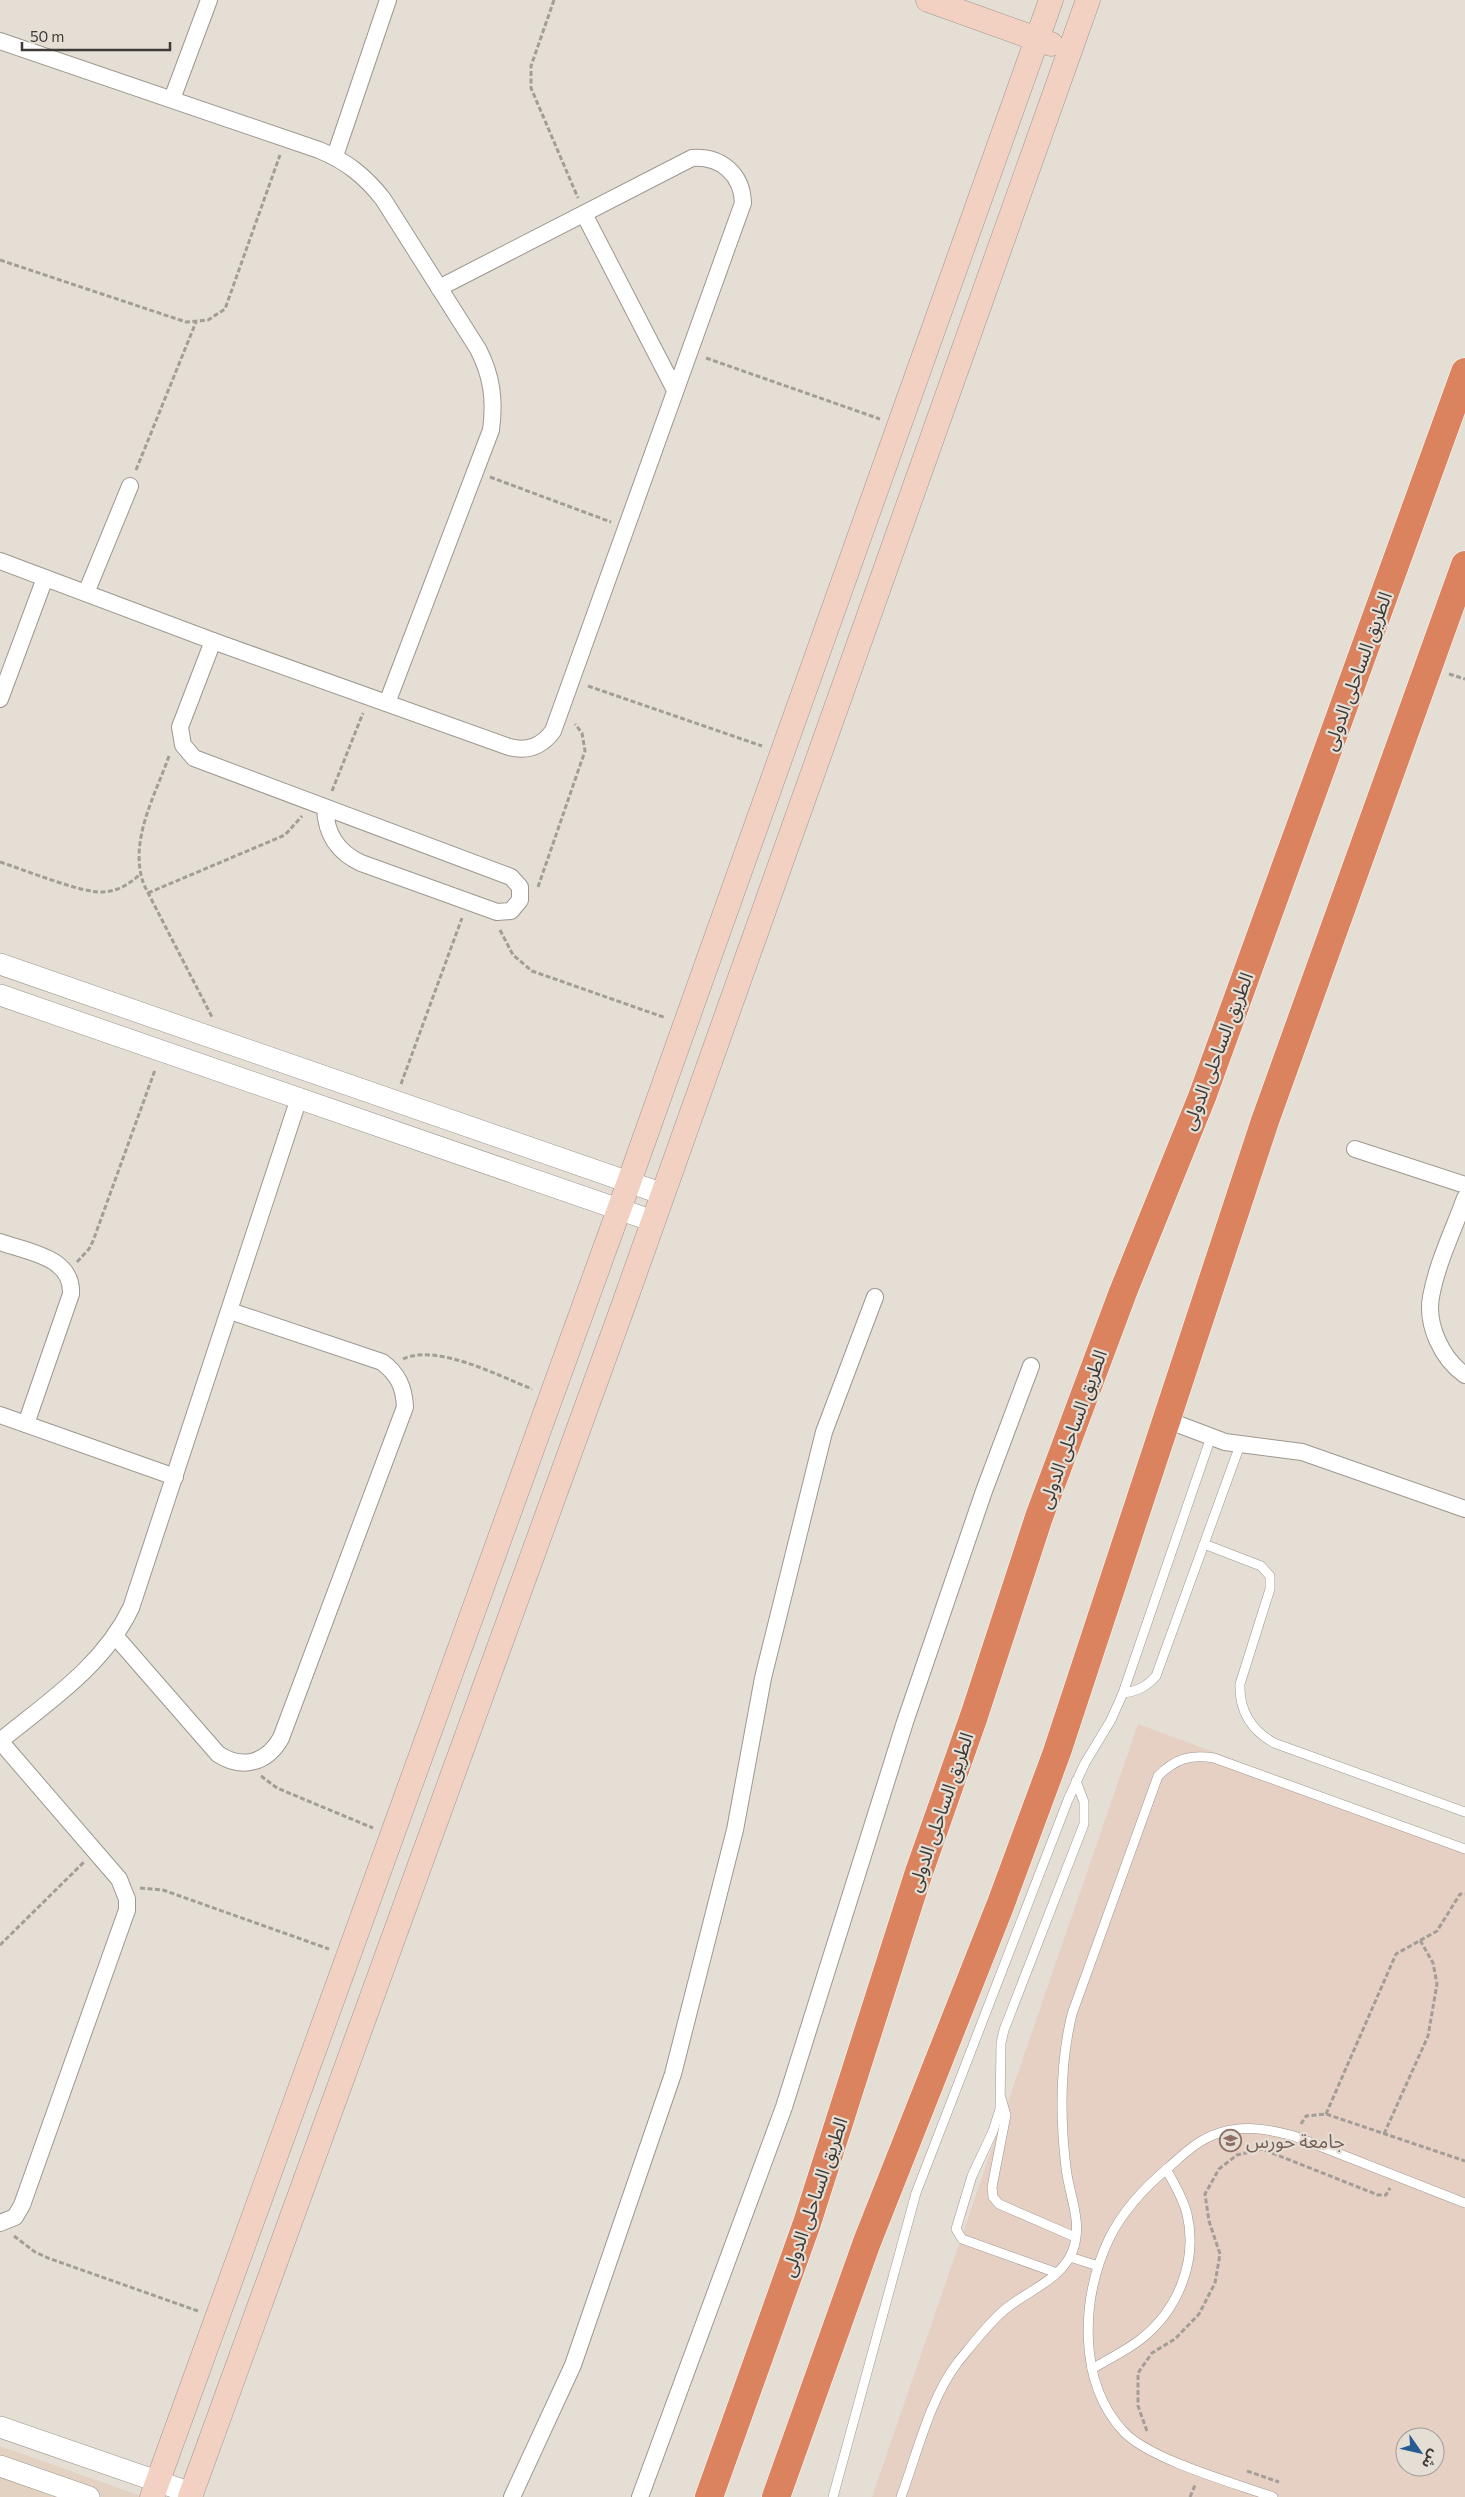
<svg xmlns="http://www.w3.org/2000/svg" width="1465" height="2497" viewBox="0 0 1465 2497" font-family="Commissioner,'Noto Sans Arabic',sans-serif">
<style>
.commercial{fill:#e3d2c1}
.education{fill:#e6d0c4;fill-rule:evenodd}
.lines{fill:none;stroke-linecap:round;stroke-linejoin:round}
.service-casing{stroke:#9d978f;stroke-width:10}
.minor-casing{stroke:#9d978f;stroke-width:18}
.tertiary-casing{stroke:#9d978f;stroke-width:22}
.secondary-casing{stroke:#9d978f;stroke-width:25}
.trunk-casing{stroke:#fff;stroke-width:29}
.path{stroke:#a29d97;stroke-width:3;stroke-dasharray:5 2.5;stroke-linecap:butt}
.service{stroke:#fff;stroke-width:9}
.minor{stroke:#fff;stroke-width:16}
.tertiary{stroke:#fff;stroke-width:21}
.secondary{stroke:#f2d0c2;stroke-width:24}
.trunk{stroke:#db835e;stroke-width:28}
.labels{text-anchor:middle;stroke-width:4.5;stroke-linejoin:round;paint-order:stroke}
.street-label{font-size:19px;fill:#3d3a37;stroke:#e4ded5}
.education-label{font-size:19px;fill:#785e54;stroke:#e4ded5;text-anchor:start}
</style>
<rect width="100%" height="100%" fill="#e4ded5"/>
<path class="commercial" d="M0,2446L144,2497H0Z"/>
<path class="education" d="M1138,1724L1465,1845V2497H872ZM1405,2437H1435V2467H1405Z"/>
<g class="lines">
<defs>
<g id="service">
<path d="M1204,1544L1261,1566L1270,1576V1589L1240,1684C1239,1711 1251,1730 1274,1743L1465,1812"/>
<path d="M1123,1693C1138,1691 1146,1687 1156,1676L1240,1445"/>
<path d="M1001,2098L1006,2115L992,2187L993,2197L999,2204L1075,2237"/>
<path d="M1070,2257L1098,2266"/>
<path d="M1057,2273L962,2239L956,2229L972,2176L993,2131L1000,2109L1001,2043L1004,2030L1084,1824V1802L1076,1781"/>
<path d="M1092,2369C1108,2359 1126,2351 1141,2339C1178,2310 1198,2261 1187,2214C1183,2198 1174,2183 1166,2169"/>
<path d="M833,2497L916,2193L1068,1800L1085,1763L1111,1720L1123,1693L1211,1437"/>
<path d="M901,2497C917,2454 930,2398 958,2362C972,2345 987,2325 1003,2311C1026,2291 1062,2280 1073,2250C1083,2222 1069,2195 1066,2168C1060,2117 1060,2063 1072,2014L1158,1776C1175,1759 1190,1754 1214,1758L1465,1849"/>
<path d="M1273,2497C1234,2483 1151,2460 1124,2432C1077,2382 1081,2298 1109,2239C1123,2210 1145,2187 1169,2167C1185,2153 1199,2139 1219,2133C1245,2125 1268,2129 1294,2136L1465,2203"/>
</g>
<g id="minor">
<path d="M0,41L319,150C346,161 365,176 383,199L478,349C492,376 495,400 491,430L387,703"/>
<path d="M172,99L209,0"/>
<path d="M335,156L388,0"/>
<path d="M584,214L675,390"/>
<path d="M0,561L213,641L509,747C528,752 542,746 553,731L743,203C742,174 721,156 692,158L439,288"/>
<path d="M86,593L130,486"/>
<path d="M213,641L180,727L183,745L194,758L511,877L520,887V900L511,911L497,912L361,863C337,852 326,834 325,808"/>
<path d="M0,699L45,578"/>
<path d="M1355,1149L1465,1185"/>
<path d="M1465,1198C1454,1229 1437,1263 1431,1297C1426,1325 1442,1359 1465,1375"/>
<path d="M0,1242C28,1252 73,1257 71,1294L26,1424"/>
<path d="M0,1415L175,1477"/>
<path d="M1167,1420L1225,1442L1302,1452L1465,1509"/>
<path d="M116,1637L218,1754C242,1770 267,1763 281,1738L405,1407C404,1387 398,1374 382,1362L230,1311"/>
<path d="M0,2223L15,2217L22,2205L127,1910V1899L119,1879L0,1741C49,1701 103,1666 131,1608L299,1098"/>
<path d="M512,2497L573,2365L673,2074L735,1830L763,1678L824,1432L875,1297"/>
<path d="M640,2497L784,2107L905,1722L984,1491L1031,1366"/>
</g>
<g id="tertiary">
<path d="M0,964L663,1194"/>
<path d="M0,995L653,1221"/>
<path d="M0,2427L191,2493"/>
<path d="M0,2466L89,2497"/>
</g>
<g id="secondary">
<path d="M928,0L1051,44"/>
<path d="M152,2497L629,1182L1051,0"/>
<path d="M190,2497L621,1312L1088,0"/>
</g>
<g id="trunk">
<path d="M709,2497L807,2223L918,1875L974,1716L1039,1517L1123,1292L1202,1097L1465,372"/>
<path d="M776,2497L867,2242L1000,1906L1057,1752L1265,1121L1465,565"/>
</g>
</defs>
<use href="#service" class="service-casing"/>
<use href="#minor" class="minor-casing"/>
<use href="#tertiary" class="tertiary-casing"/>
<use href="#secondary" class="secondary-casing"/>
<use href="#trunk" class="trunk-casing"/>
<g class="path">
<path d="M554,0L531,66V88L578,198"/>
<path d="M0,260L186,322L208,320L225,309L280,155"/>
<path d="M706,358L880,419"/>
<path d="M136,470L196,322"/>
<path d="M490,477L611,522"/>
<path d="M1449,674L1465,679"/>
<path d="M588,686L762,746"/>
<path d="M169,756C155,796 128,842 144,885L212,1017"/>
<path d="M332,791L363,713"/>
<path d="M0,862C22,869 84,894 103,892C118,891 130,884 140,874"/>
<path d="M538,887L585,751L582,733L575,724"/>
<path d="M148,893L285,835L302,816"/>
<path d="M500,930L513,955L532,971L666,1018"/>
<path d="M401,1084L462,918"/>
<path d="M77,1262L89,1249L93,1241L155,1070"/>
<path d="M403,1359C436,1343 499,1376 532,1389"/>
<path d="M261,1776L277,1788L373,1828"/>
<path d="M140,1888L163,1890L329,1949"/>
<path d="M0,1945L84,1862"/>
<path d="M1326,2114L1396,1954L1437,1931L1460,1894H1465"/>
<path d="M1301,2124L1306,2116L1326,2114L1465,2161"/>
<path d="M1384,2134L1428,2036L1437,1984L1433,1963L1420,1940"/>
<path d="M14,2236L35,2252L48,2258L198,2311"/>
<path d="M1147,2431L1138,2406V2373L1152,2353L1175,2339L1199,2314L1215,2283L1220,2254L1209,2221L1205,2194L1219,2169L1237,2155L1262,2149L1378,2195H1386L1390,2188"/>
<path d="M1247,2471L1279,2482"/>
<path d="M1190,2497L1195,2485"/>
</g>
<use href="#service" class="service"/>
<use href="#minor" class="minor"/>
<use href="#tertiary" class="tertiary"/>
<use href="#secondary" class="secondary"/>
<use href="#trunk" class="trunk"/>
</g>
<defs>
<symbol id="university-ring" viewBox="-11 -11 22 22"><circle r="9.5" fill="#e4ded5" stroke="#8d6e63" stroke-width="1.5"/><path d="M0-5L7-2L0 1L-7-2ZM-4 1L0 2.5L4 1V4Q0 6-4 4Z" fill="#8d6e63"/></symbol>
</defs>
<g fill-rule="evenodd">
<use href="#university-ring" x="1218" y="2128" width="25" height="25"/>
</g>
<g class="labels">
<g class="street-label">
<text transform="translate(1357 671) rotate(-70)" y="7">الطريق الساحلى الدولى</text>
<text transform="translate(1217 1051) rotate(-69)" y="7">الطريق الساحلى الدولى</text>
<text transform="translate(1072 1429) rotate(-70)" y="7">الطريق الساحلى الدولى</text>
<text transform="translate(940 1812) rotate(-71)" y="7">الطريق الساحلى الدولى</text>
<text transform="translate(814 2197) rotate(-71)" y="7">الطريق الساحلى الدولى</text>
</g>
<g class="education-label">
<text x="1246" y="2148">جامعة حورس</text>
</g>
</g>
<g transform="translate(1420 2452) rotate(124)"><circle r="24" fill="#e4ded5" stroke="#a19c96"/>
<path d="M0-4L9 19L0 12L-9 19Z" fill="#265a93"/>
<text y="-8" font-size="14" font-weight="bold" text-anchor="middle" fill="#3d3a37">ش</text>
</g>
<path d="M22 42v8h148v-8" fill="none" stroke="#3d3a37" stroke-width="2.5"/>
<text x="30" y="42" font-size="15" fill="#3d3a37" stroke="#e4ded5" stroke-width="4" paint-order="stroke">50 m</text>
</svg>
